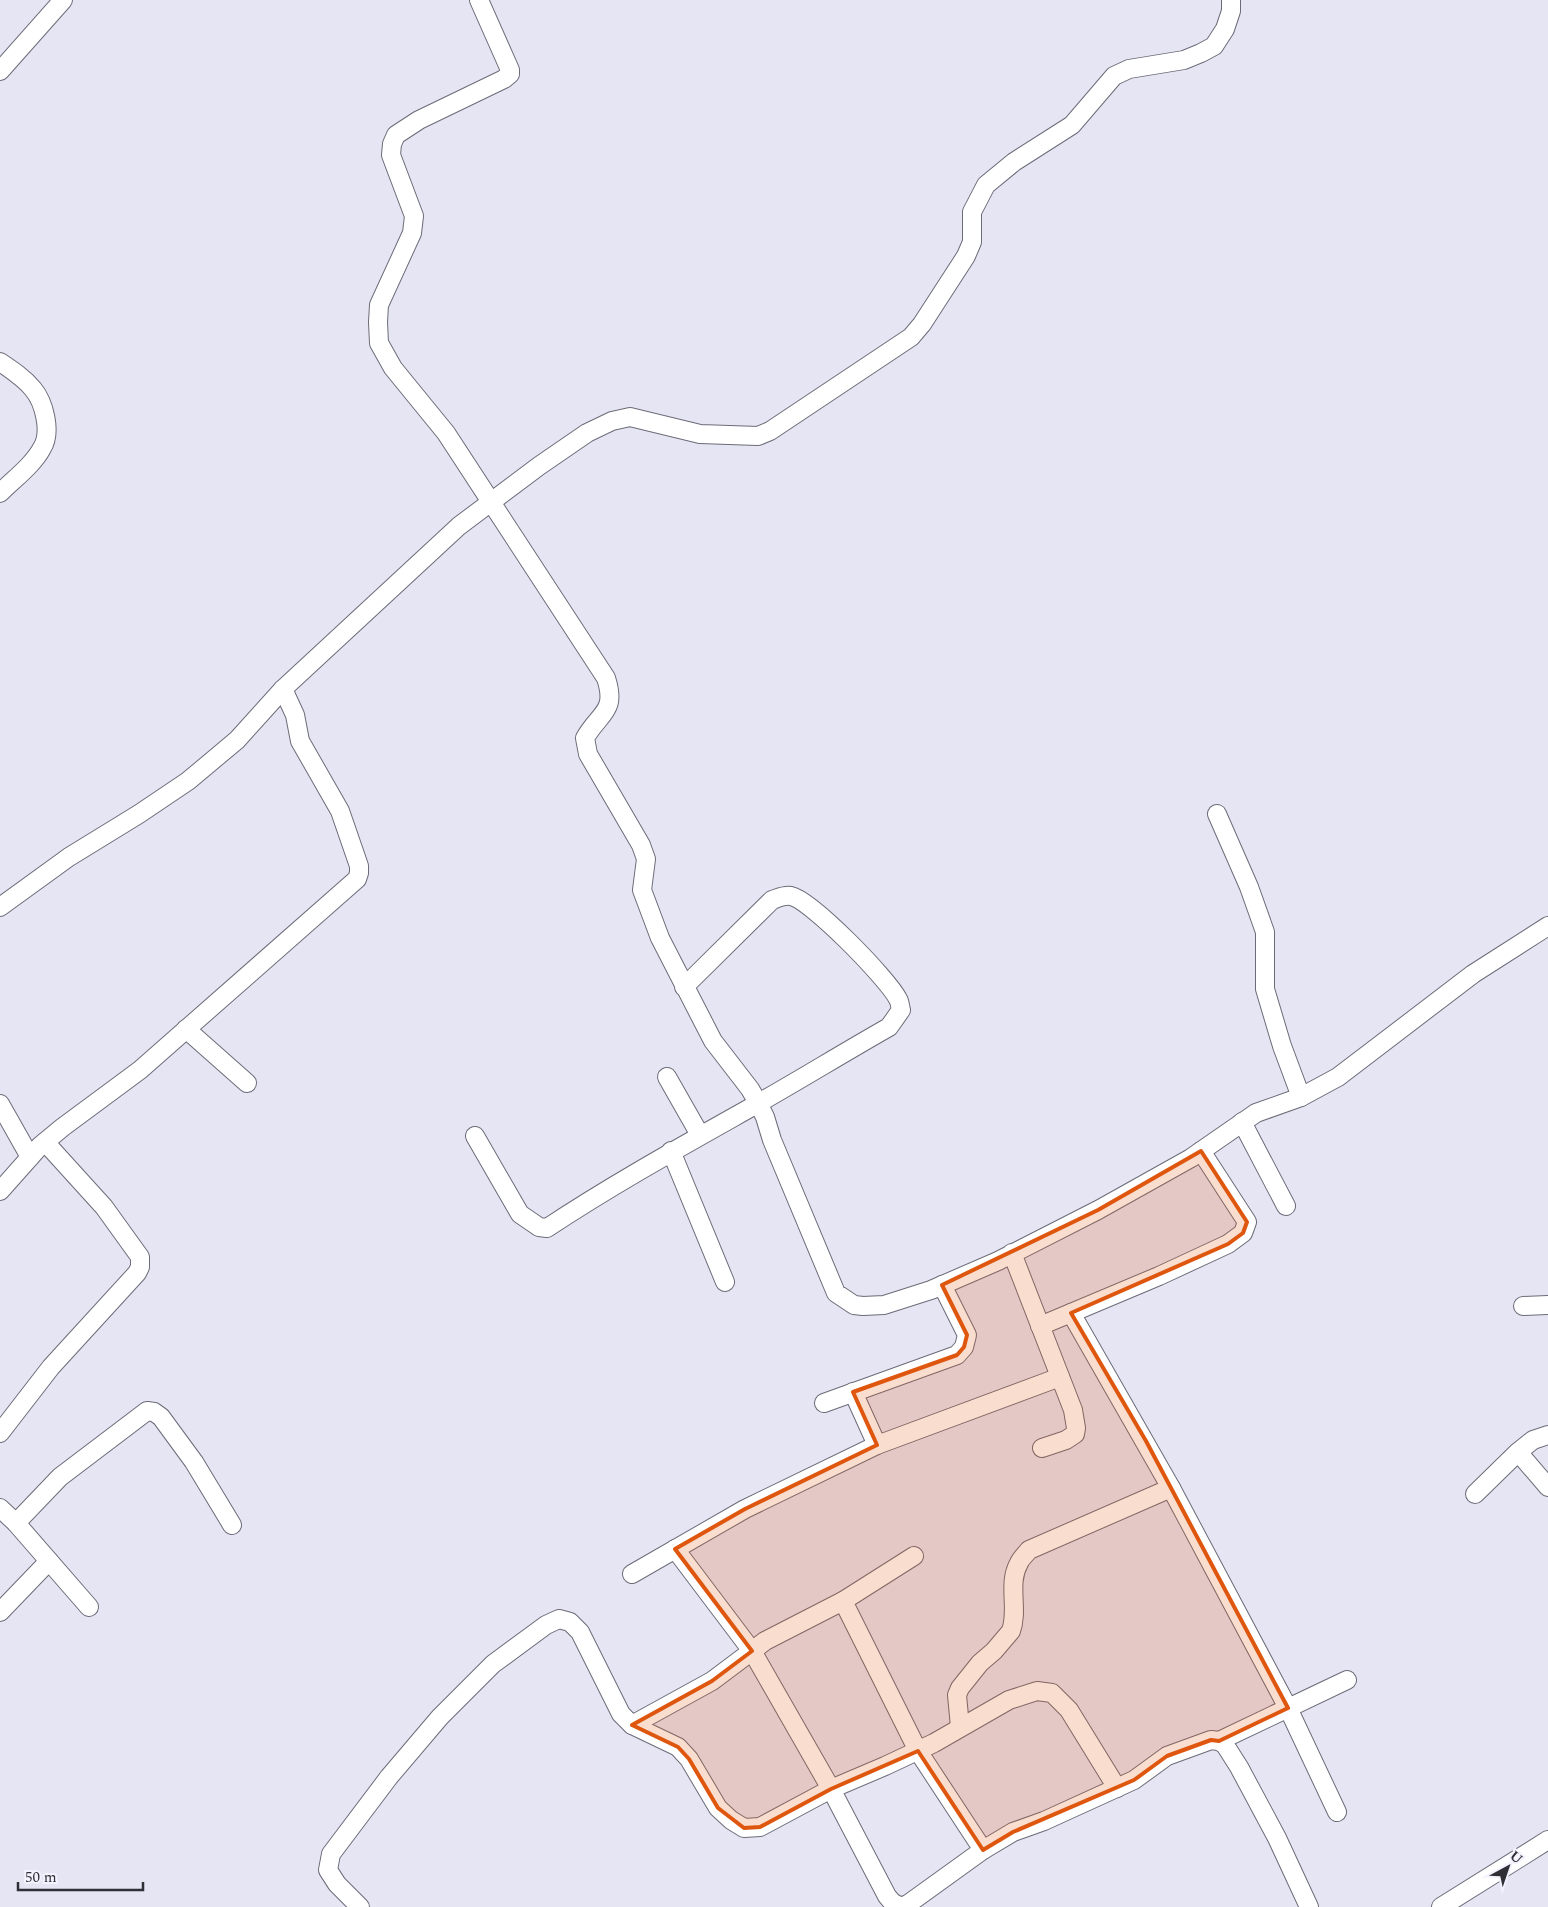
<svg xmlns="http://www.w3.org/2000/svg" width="1548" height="1907" viewBox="0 0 1548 1907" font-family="Spectral,serif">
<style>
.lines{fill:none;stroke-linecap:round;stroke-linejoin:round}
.street-casing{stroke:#6c6b78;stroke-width:20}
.street{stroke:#fff;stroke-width:18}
.marked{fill:#df570e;fill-opacity:0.2;stroke:#df570e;stroke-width:4;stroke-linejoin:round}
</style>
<rect width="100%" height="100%" fill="#e5e5f4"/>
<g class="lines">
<defs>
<g id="street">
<path d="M479,0L510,70V74L504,79L419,120L396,135L392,144L391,155L414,216L412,233L379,305L378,322L379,343L393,368L446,433L606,678C617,712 600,712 585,738L588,754L641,845L646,859L642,890L660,938L713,1041L750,1089L758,1103L765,1117L772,1140L836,1293L854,1305L863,1306L884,1305L931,1290L998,1261L1098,1210L1191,1158L1256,1113L1301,1097L1338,1077L1473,974L1548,926"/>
<path d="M0,71L63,0"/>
<path d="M0,362C12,370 24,378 33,389C44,402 52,432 42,448C33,465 14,479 0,493"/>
<path d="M1217,814L1249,887L1265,932V989L1282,1046L1301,1097"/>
<path d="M0,907L69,857L139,814L188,781L237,740L283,689L459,526L539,466L587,433L612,421L630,417L700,434L758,436L770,431L911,337L922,324L966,256L972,242V212L986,185L1014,162L1072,125L1114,76L1129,69L1184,60L1201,53L1214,46L1225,29L1231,11V0"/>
<path d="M186,1029L247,1083"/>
<path d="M667,1077L700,1135"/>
<path d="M0,1104L30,1157"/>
<path d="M1242,1122L1286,1206"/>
<path d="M475,1136L520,1214L539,1227L547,1228C615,1183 686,1144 757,1104C801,1079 845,1052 889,1027L901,1010C900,1007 900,1002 898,999C888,979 811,900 791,896C784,895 778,898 772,900L684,987"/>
<path d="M671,1151L725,1282"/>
<path d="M0,1191L40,1146L63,1127L140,1070L357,879L359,873V866L340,811L300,741L295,715L283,689"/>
<path d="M1012,1253L1073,1410L1076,1428L1075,1434L1066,1440L1042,1448"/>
<path d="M1523,1306L1548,1305"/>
<path d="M1071,1313L1171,1488L1288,1708L1337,1812"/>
<path d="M1040,1326L1159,1276L1228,1244L1243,1233L1247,1222L1201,1151"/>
<path d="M853,1392L877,1445"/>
<path d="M824,1403L957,1355L964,1347L967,1335L942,1285"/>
<path d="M0,1433L51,1367L137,1273L140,1267V1257L104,1207L45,1142"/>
<path d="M1518,1452L1533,1440L1548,1435"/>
<path d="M1475,1494L1518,1452L1548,1487"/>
<path d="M0,1508L16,1523L89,1607"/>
<path d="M16,1523L60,1477L147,1411L154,1412L161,1417L194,1462L232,1525"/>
<path d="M914,1556L843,1601L765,1641L752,1651L831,1789L887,1896L892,1902L901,1907L908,1904L983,1850L1013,1832L1044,1821L1134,1780L1167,1756L1211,1740L1219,1741L1225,1745L1239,1767L1277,1838L1309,1907"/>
<path d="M632,1574L745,1509L877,1445L1060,1377"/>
<path d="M843,1601L918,1751L983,1850"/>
<path d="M0,1612L49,1561"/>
<path d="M632,1725L712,1681L752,1651L675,1549"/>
<path d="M960,1727L957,1695L960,1688L980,1663L994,1651L1011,1631C1019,1609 1007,1584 1019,1563C1021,1558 1026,1554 1029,1550L1171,1488"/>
<path d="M1219,1741L1347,1680"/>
<path d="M360,1907L337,1884L328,1870L331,1854L389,1777L440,1717L493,1664L546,1625L559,1619L570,1622L580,1632L621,1714L632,1725L678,1747L689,1759L718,1808L731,1820L744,1828L760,1827L831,1789L885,1766L934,1743L1009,1700L1037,1691L1052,1693L1069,1710L1117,1788"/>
<path d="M1441,1907L1548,1840"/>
</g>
</defs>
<use href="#street" class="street-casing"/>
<use href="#street" class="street"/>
</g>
<path class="marked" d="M1201,1151L1247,1222L1243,1233L1228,1244L1071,1313L1146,1441L1288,1708L1219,1741L1211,1740L1167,1756L1134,1780L1013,1832L983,1850L918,1751L831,1789L760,1827L744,1828L718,1808L689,1759L678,1747L632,1725L712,1681L752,1651L675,1549L745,1509L877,1445L853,1392L957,1355L964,1347L967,1335L942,1285L1098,1210Z"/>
<g transform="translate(1508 1867) rotate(40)" stroke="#f3f2fe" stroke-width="4" paint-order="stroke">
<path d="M0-4L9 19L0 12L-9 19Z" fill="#302f35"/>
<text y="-8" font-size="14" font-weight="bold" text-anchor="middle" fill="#302f35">U</text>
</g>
<path d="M18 1882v8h125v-8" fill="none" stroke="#302f35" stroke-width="2.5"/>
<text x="25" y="1882" font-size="15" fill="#302f35" stroke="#f3f2fe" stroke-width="4" paint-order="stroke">50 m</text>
</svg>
